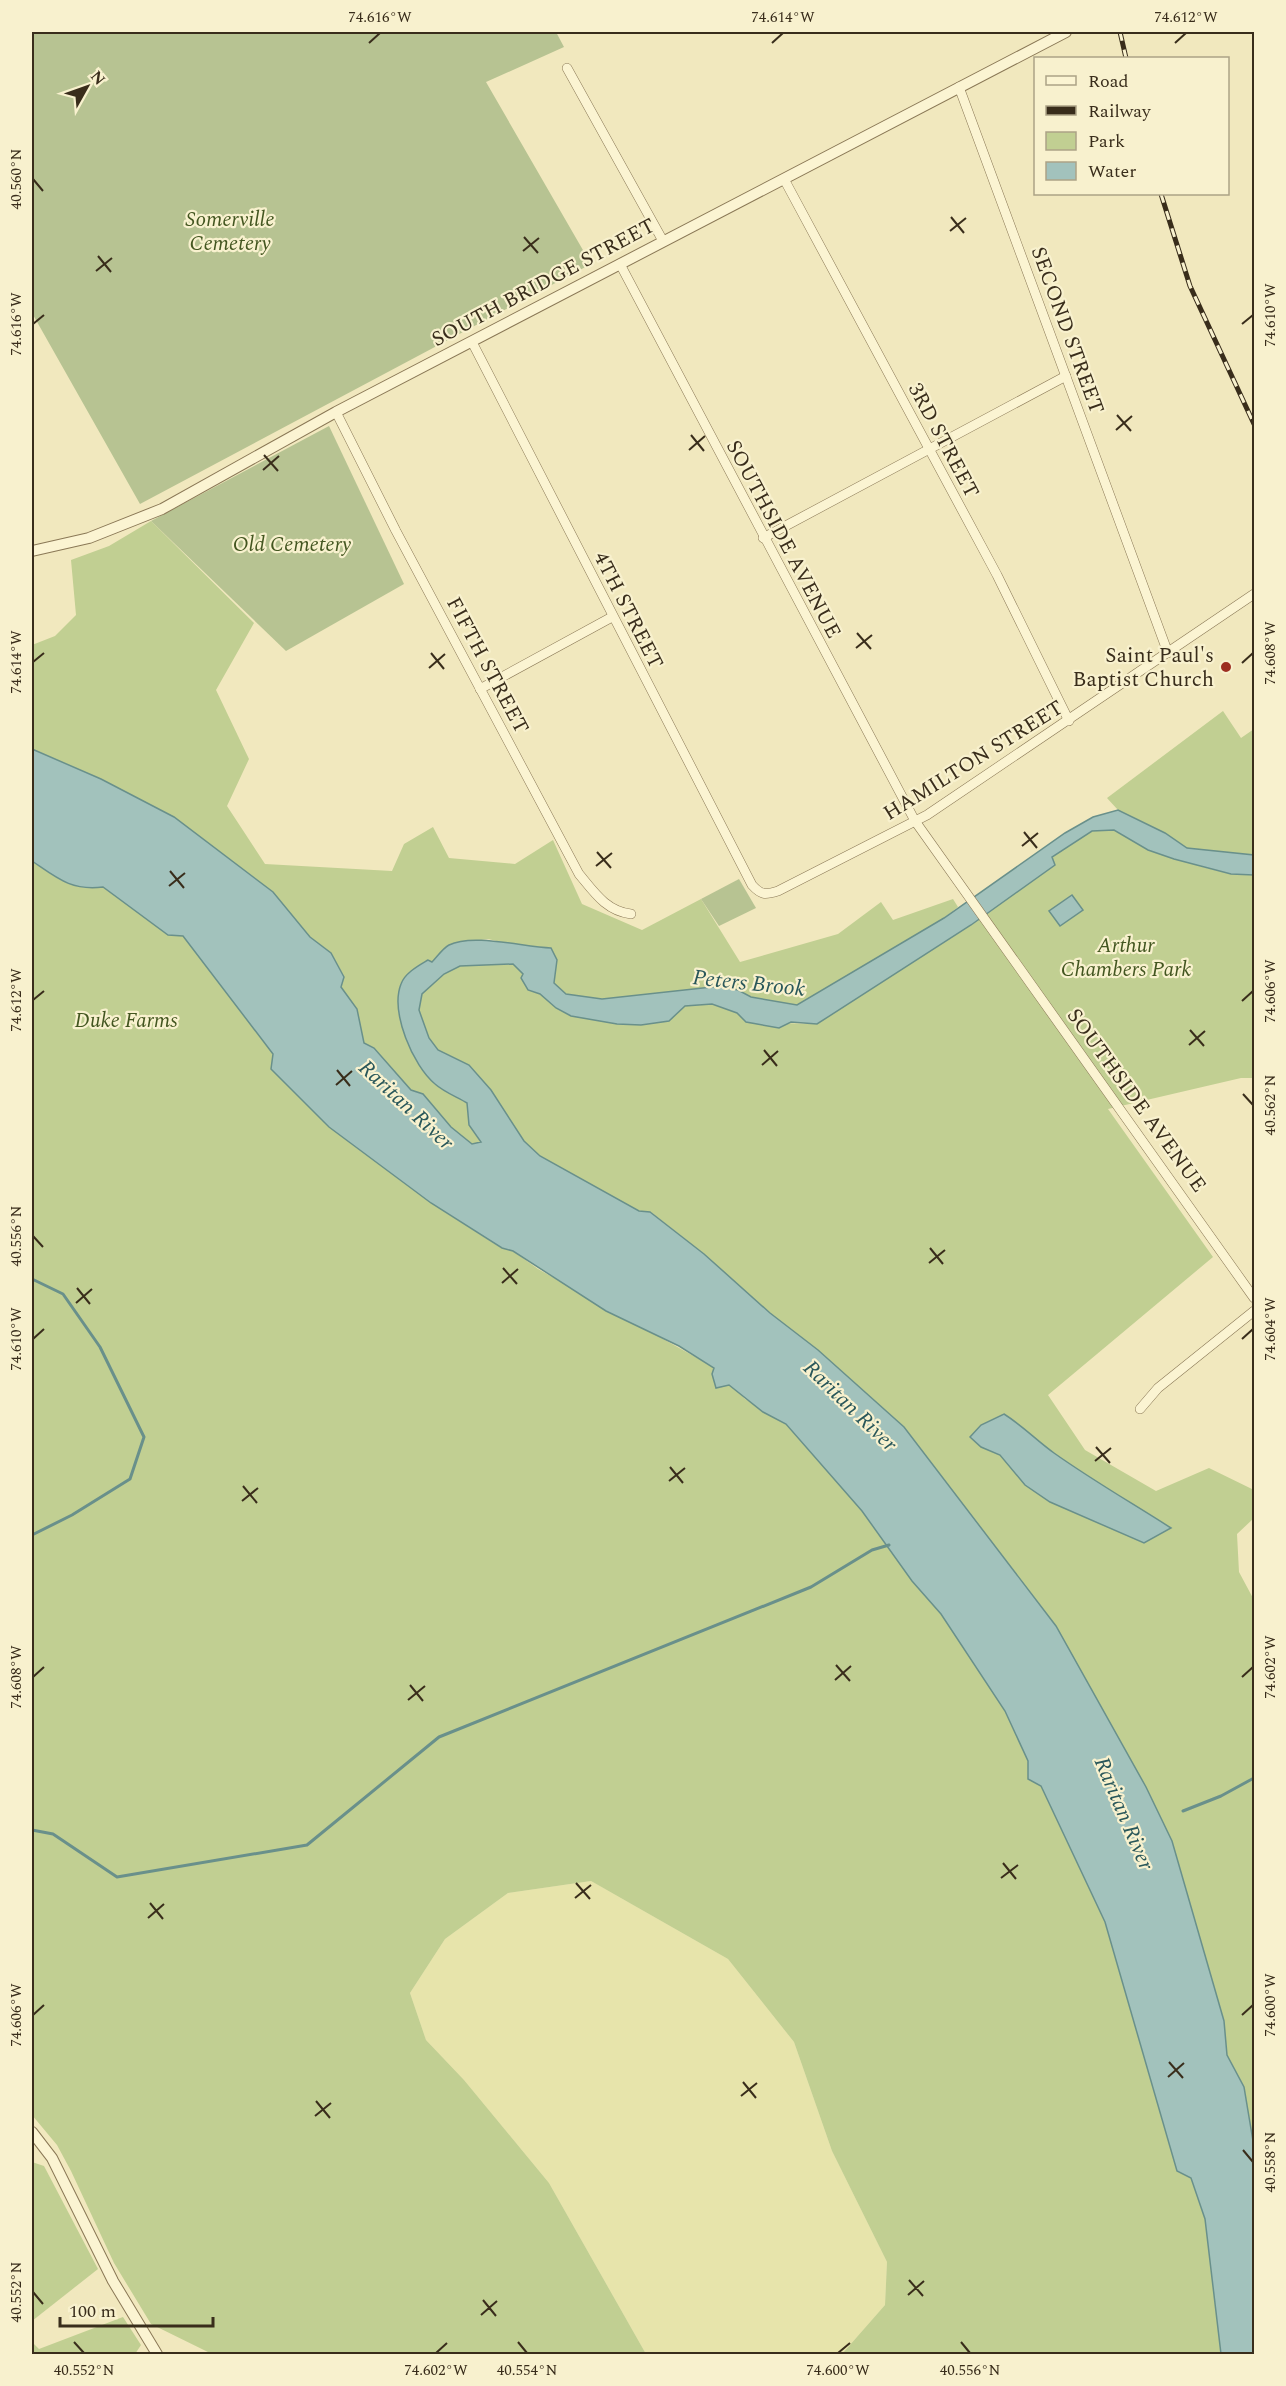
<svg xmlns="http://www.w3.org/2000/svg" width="1286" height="2386" viewBox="0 0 1286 2386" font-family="Spectral,serif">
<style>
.farmland{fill:#e7e4ab}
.green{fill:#c1cf92}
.cemetery{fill:#b7c392}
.water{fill:#a2c2bc;stroke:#69908b;stroke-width:1.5}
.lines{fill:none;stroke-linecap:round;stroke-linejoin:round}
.stream{stroke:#69908b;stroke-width:3}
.minor-casing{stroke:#8a7856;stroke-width:10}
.tertiary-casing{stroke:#8a7856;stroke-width:12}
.minor{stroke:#fbf4d2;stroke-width:9}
.tertiary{stroke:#fbf4d2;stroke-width:10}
.rail-casing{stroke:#392d1b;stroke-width:5}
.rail{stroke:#f8f1ce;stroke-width:3;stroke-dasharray:9;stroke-linecap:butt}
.ticks{fill:none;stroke:#392d1b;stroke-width:2}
.poi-dot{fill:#9d2f21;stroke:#f8f1ce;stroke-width:2}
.labels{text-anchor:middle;stroke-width:4.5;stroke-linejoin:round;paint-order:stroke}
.park-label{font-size:21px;font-style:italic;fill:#435620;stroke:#f8f1ce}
.street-label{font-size:21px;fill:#392d1b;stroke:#f8f1ce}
.poi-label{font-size:21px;fill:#392d1b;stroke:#f8f1ce;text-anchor:end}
.water-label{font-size:22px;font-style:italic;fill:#29575a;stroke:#f8f1ce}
.neatline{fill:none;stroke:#392d1b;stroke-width:2}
.ticks-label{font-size:15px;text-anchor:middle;fill:#392d1b}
</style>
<rect width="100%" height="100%" fill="#f1e8be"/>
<path class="farmland" d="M591,1881L728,1959L794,2042L832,2151L887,2262L885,2305L842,2354H646L549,2183L464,2080L426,2040L410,1993L445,1939L508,1893Z"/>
<g class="green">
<path d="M151,521L254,623L216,690L249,759L227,806L265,864L392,871L404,844L433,827L449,858L515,864L553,840L582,904L642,930L701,899L740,962L838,934L881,902L893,920L953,899L958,907L944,918L797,1005L751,997L738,990L602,999L566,994L554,983L557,960L551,948L515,945L488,939L449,945L432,962L401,984L434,1084L467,1103L469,1125L481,1143L472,1144L451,1127L423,1094L411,1090L374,1048L363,1043L357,1009L341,987L344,976L331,953L310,937L273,892L174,817L101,779L32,749V645L55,636L76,615L71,560L109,546Z"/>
<path d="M1223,711L1241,738L1254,729V855L1187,848L1165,833L1118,810L1107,798Z"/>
<path d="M1092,830H1114L1148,850L1203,867L1231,874L1254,875V1078H1241L1108,1109L1213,1257L1048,1395L1085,1450L1156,1491L1209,1468L1254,1490V1518L1237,1534L1239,1572L1254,1600V2147L1244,2087L1227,2055L1224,2021L1056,1626L904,1427L818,1350L770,1313L704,1254L651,1212L639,1211L540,1156L524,1142L491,1090L469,1065L438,1050L429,1038L418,1010L421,994L444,974L460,966L513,964L556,1008L617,1024L669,1021L685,1006L712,1004L737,1013L746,1022L817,1024L971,925L1054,865L1052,857Z"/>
<path d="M32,861C57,878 71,891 103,887L168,935H183L273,1054L302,1097L329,1127L431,1203L501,1248L513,1251L538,1269L715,1368L745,1399L786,1424L862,1511L912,1581L941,1614L1005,1711L1028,1761V1779L1041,1785L1105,1922L1177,2171L1191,2178L1205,2219L1221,2354H842L885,2305L887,2262L832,2151L794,2042L728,1959L591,1881L508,1893L445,1939L410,1993L426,2040L464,2080L549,2183L646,2354H212L151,2324L114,2263L71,2171L57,2145L32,2115Z"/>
<path d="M32,2162L44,2166L98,2269L32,2321Z"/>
<path d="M123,2317L141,2345L135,2354H32V2342L39,2349Z"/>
</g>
<g class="cemetery">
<path d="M32,32H556L564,47L486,82L591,264L140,504L32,313Z"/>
<path d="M329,426L404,584L286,651L151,521Z"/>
<path d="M739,879L756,908L719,926L701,899Z"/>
</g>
<g class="water">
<path d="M32,749L101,779L174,817L273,892L310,937L331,953L344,977L341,987L357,1009L364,1043L374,1048L411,1090L423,1094L451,1127L472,1144L481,1142L469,1125L467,1103C457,1097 444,1092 435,1084C413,1066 390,1012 401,984C405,973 418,966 428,960L432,962C437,957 443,948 449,945C473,933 523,947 551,948L557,960L554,983L566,994L602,999L721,986L738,990L751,997L797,1005L944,918L1065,833L1093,817L1118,810L1165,833L1187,848L1254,855V875L1231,874L1174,859L1148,850L1114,830L1092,831L1052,857L1055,865L971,925L817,1024L791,1022L779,1028L746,1022L737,1013L712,1004L685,1006L669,1021L641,1025L617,1024L571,1016L556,1008L540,994L528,990L521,978L523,974L513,964L460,966L444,974L422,994L419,1010L429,1038L438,1050L469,1065L491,1090L524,1141L540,1156L639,1211L650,1212L704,1254L770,1313L818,1350L904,1427L1056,1626L1146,1787L1172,1841L1224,2021L1227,2055L1244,2087L1254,2147V2354H1221L1205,2219L1191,2178L1177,2171L1105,1922L1041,1786L1028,1779V1761L1005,1711L941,1614L912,1581L862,1511L786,1424L763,1412L729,1385L716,1388L712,1374L714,1368L679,1346L606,1311L513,1251L502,1248L431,1203L329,1127L271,1069L273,1054L183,936L168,935L103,887C71,891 57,878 32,861Z"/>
<path d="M1072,895L1083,910L1060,926L1049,911Z"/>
<path d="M1004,1414C1023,1426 1036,1440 1054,1453C1092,1480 1132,1503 1171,1528L1144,1543L1050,1502L1025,1485L1000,1455L981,1447L970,1437L981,1425Z"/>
</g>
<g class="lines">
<g class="stream">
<path d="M32,1279L63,1294L100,1347L144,1437L130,1479L72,1515L32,1535"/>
<path d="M1183,1811L1221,1796L1254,1778"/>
<path d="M32,1830L53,1834L117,1877L307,1845L439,1737L811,1587L872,1550L889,1545"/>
</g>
<defs>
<g id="minor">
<path d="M567,68L663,241"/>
<path d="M959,87L1168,653"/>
<path d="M784,179L997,575L1069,721"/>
<path d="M620,264L915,821L1254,1298"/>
<path d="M472,342L752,885C761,895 765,895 778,891L927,815L1254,594"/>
<path d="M336,412L396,531L579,874C594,892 606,911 631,914"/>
<path d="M763,538L1066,376"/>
<path d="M480,689L612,617"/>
<path d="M1140,1409L1158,1388L1254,1311"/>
</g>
<g id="tertiary">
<path d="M32,551L89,538L162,509L336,412L1066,32"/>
<path d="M32,2132L52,2158L113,2281L157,2354"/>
</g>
</defs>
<use href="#minor" class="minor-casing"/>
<use href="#tertiary" class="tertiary-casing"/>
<use href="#minor" class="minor"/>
<use href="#tertiary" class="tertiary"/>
<defs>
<g id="rail">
<path d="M1120,32L1126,58"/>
<path d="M1161,194L1190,286L1254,424"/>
</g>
</defs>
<use href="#rail" class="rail-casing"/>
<use href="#rail" class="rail"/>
</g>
<path class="ticks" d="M369,43L380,33M772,43L783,33M1175,43L1186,33M33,179L43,191M951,217L964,233M950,231L966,218M524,237L538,253M523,251L539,238M98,256L111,272M96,271L112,258M33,324L44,315M1242,324L1253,315M1117,415L1131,431M1116,430L1132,416M691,435L704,451M689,450L705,436M264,455L278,471M263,470L279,456M857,633L871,649M856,648L872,635M431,653L444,669M33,662L44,653M1242,663L1253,653M429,668L445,654M1024,832L1037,848M1022,846L1038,833M597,852L611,868M596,866L612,853M170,871L184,888M169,886L185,873M33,1000L44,991M1242,1001L1253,991M1190,1030L1204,1046M1189,1045L1205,1031M764,1050L777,1066M762,1065L778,1051M337,1070L350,1086M336,1085L352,1071M1243,1094L1253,1105M33,1236L43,1247M930,1248L943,1264M929,1263L945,1250M503,1268L517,1284M502,1283L518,1269M77,1288L90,1304M76,1303L92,1289M33,1339L44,1329M1242,1339L1253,1329M1096,1447L1110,1463M1095,1461L1111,1448M670,1467L683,1483M669,1481L685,1468M243,1486L257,1503M242,1501L258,1488M836,1665L850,1681M33,1677L44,1667M1242,1677L1253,1667M835,1680L851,1666M410,1685L423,1701M408,1700L425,1686M1003,1863L1016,1879M1001,1878L1018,1865M576,1883L590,1899M575,1898L591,1885M150,1903L163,1919M148,1918L164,1904M33,2015L44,2005M1242,2015L1253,2005M1169,2062L1183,2078M1168,2077L1184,2063M743,2082L756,2098M741,2096L757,2083M316,2101L330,2118M315,2116L331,2103M1243,2150L1253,2162M909,2280L923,2296M33,2292L43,2304M908,2295L924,2281M483,2300L496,2316M481,2315L497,2301M74,2342L84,2353M518,2342L527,2353M961,2342L970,2353M436,2353L447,2343M838,2353L850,2343"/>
<circle class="poi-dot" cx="1226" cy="667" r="6"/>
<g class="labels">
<g class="park-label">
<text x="230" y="226">Somerville<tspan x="230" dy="24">Cemetery</tspan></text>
<text x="292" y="551">Old Cemetery</text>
<text x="1126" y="952">Arthur<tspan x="1126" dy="24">Chambers Park</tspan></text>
<text x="126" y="1027">Duke Farms</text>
</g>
<g class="street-label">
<text transform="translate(543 282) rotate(-28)" y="7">SOUTH BRIDGE STREET</text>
<text transform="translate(1068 330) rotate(70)" y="7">SECOND STREET</text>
<text transform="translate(944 440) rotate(62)" y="7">3RD STREET</text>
<text transform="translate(784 539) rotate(62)" y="7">SOUTHSIDE AVENUE</text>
<text transform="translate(629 610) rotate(63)" y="7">4TH STREET</text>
<text transform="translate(488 665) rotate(62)" y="7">FIFTH STREET</text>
<text transform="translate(973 760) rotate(-32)" y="7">HAMILTON STREET</text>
<text transform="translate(1137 1100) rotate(54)" y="7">SOUTHSIDE AVENUE</text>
</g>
<g class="poi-label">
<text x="1214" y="662">Saint Paul's<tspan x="1214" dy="24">Baptist Church</tspan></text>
</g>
<g class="water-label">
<text transform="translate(749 982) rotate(6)" y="8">Peters Brook</text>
<text transform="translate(407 1104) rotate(43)" y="8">Raritan River</text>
<text transform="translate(851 1405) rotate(44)" y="8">Raritan River</text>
<text transform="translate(1125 1813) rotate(67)" y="8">Raritan River</text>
</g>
</g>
<rect width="1286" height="2386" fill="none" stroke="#f8f1ce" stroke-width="66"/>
<rect x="1034" y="57" width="195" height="138" fill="#f8f1ce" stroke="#aca386" stroke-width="1.5"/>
<rect x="1046" y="76" width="30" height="9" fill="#fbf4d2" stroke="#aca386" stroke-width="1.5"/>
<text x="1088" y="87" font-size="18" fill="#392d1b">Road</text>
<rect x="1046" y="106" width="30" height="9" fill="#392d1b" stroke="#aca386" stroke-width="1.5"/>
<text x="1088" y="117" font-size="18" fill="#392d1b">Railway</text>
<rect x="1046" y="132" width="30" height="18" fill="#c1cf92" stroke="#aca386" stroke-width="1.5"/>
<text x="1088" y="147" font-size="18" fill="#392d1b">Park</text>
<rect x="1046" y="162" width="30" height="18" fill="#a2c2bc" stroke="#aca386" stroke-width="1.5"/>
<text x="1088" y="177" font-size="18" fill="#392d1b">Water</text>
<g transform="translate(87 87) rotate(50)" stroke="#f8f1ce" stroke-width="4.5" paint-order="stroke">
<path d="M0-4.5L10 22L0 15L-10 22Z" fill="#392d1b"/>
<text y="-9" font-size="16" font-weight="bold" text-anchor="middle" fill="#392d1b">N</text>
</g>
<path d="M60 2317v9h153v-9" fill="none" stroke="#392d1b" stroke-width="3"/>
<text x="69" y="2317" font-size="18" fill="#392d1b" stroke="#f8f1ce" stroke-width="4.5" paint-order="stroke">100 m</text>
<rect x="33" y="33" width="1220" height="2320" class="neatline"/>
<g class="ticks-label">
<text x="380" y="22">74.616°W</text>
<text x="783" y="22">74.614°W</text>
<text x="1186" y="22">74.612°W</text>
<text transform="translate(16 179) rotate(-90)" y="5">40.560°N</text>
<text transform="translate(1270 315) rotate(-90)" y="5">74.610°W</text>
<text transform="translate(16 324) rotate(-90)" y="5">74.616°W</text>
<text transform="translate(1270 653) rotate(-90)" y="5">74.608°W</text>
<text transform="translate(16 662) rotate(-90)" y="5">74.614°W</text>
<text transform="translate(1270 991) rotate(-90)" y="5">74.606°W</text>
<text transform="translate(16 1000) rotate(-90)" y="5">74.612°W</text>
<text transform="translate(1270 1105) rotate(-90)" y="5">40.562°N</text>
<text transform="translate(16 1236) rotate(-90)" y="5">40.556°N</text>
<text transform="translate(1270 1329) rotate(-90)" y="5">74.604°W</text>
<text transform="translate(16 1339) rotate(-90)" y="5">74.610°W</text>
<text transform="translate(1270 1667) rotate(-90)" y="5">74.602°W</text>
<text transform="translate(16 1677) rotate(-90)" y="5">74.608°W</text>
<text transform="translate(1270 2005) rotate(-90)" y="5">74.600°W</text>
<text transform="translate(16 2015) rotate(-90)" y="5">74.606°W</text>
<text transform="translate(1270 2162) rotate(-90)" y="5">40.558°N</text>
<text transform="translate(16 2292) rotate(-90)" y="5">40.552°N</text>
<text x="84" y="2375">40.552°N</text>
<text x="436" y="2375">74.602°W</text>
<text x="527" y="2375">40.554°N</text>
<text x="838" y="2375">74.600°W</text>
<text x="970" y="2375">40.556°N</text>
</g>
</svg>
